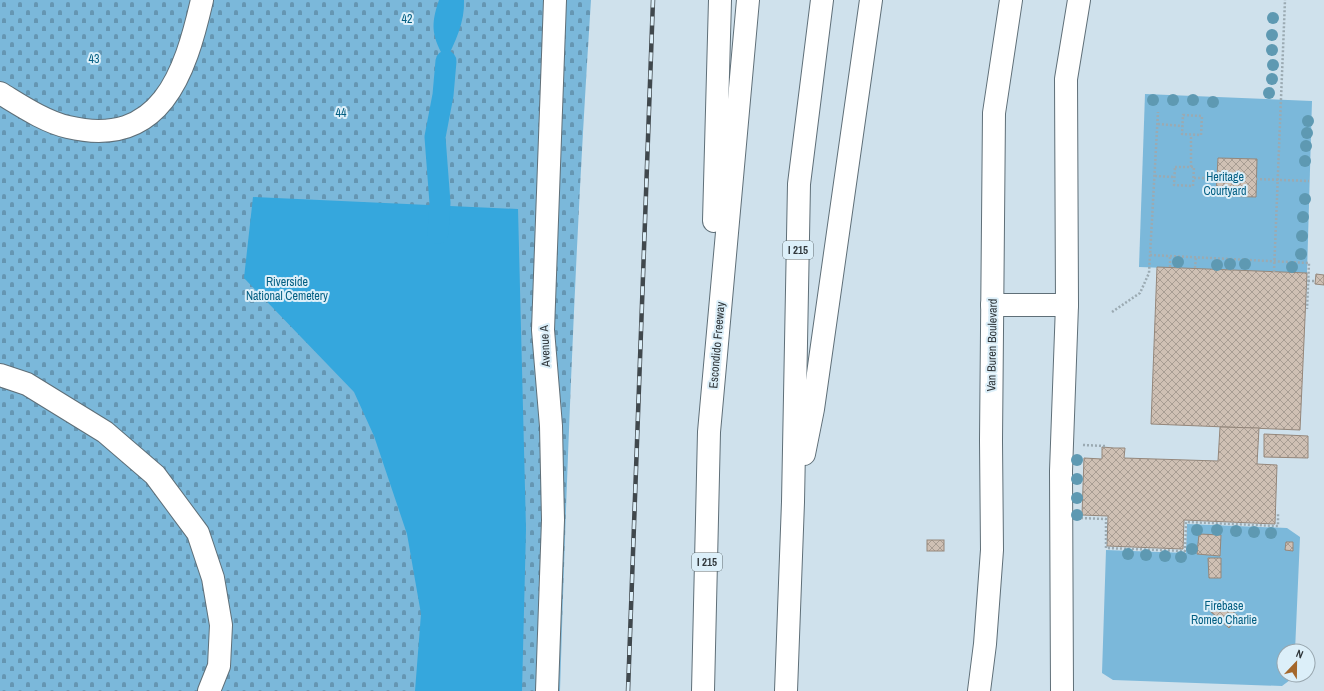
<svg xmlns="http://www.w3.org/2000/svg" width="1324" height="691" viewBox="0 0 1324 691" font-family="'Archivo Narrow',sans-serif">
<style>
.green{fill:#7bb8da}
.cemetery{fill:url(#cemetery-stones)}
.water{fill:#35a7dd}
.lines{fill:none;stroke-linecap:round;stroke-linejoin:round}
.canal{stroke:#35a7dd;stroke-width:21}
.building{fill:url(#building-cross-hatch);stroke:#95877b}
.minor-casing{stroke:#5f6f78;stroke-width:24}
.highway-casing{stroke:#5f6f78;stroke-width:24}
.path{stroke:#9baab2;stroke-width:2.5;stroke-dasharray:2 2;stroke-linecap:butt}
.minor{stroke:#fff;stroke-width:22}
.highway{stroke:#fff;stroke-width:22}
.rail-casing{stroke:#40484d;stroke-width:4.5}
.rail{stroke:#dceff9;stroke-width:3;stroke-dasharray:9;stroke-linecap:butt}
.tree{fill:#5e99b2}
.labels{text-anchor:middle;stroke-width:4;stroke-linejoin:round;paint-order:stroke}
.shield{fill:#dceff9;stroke:#636e73;stroke-width:1}
.shield-label{font-size:11px;font-weight:bold;fill:#2f363a}
.park-label{font-size:12px;fill:#025e82;stroke:#dceff9}
.street-label{font-size:12px;fill:#2f363a;stroke:#dceff9}
</style>
<defs>
<pattern id="cemetery-stones" width="16" height="16" patternUnits="userSpaceOnUse"><rect width="16" height="16" fill="#7bb8da"/><path d="M2 7V4a2 2 0 0 1 4 0v3zM10 15v-3a2 2 0 0 1 4 0v3z" fill="#6596b2"/></pattern>
<pattern id="building-cross-hatch" width="8" height="8" patternUnits="userSpaceOnUse"><rect width="8" height="8" fill="#cfc0b4"/><path d="M0 0l8 8M0 8l8-8" fill="none" stroke="#a89d93"/></pattern>
</defs>
<rect width="100%" height="100%" fill="#cfe1ec"/>
<g class="green">
<path d="M1145,94L1312,101L1307,273L1139,267Z"/>
<path d="M1187,524L1287,528L1300,537L1295,651H1284V675H1295L1294,677L1282,686L1113,680L1102,673L1106,550L1186,553Z"/>
</g>
<path class="cemetery" d="M0,0H591C576,230 567,460 560,691H0Z"/>
<g class="water">
<path d="M439,0H464C465,22 455,42 446,61C432,37 430,26 439,0Z"/>
<path d="M253,197L518,209L526,529L522,691H415L421,614L407,534L374,436L354,392L244,278Z"/>
</g>
<g class="lines">
<path class="canal" d="M438,233L440,203L435,137L443,95L446,61"/>
</g>
<g class="building">
<path d="M1218,158L1257,159L1256,197L1216,196Z"/>
<path d="M1157,267L1307,273L1300,430L1151,424Z"/>
<path d="M1316,274L1324,275V285L1315,284Z"/>
<path d="M1220,427L1259,428L1257,464L1277,465L1275,524L1184,520L1183,549L1107,546L1108,516L1082,515L1084,458L1102,459V447L1114,448H1125L1124,458L1218,461Z"/>
<path d="M1264,434L1308,436V458L1264,457Z"/>
<path d="M1199,534L1221,535L1220,556L1197,554Z"/>
<rect x="927" y="540" width="17" height="11"/>
<path d="M1286,542H1293V551L1285,550Z"/>
<path d="M1208,558H1221V578H1209Z"/>
<path d="M1220,600L1239,617L1229,628L1210,611Z"/>
</g>
<g class="lines">
<defs>
<g id="minor">
<path d="M0,93C20,105 45,122 68,127C161,149 185,74 202,0"/>
<path d="M992,305H1067"/>
<path d="M0,375L27,384L105,432L155,475L198,533L213,578L221,625L219,666L209,691"/>
<path d="M547,691L553,520L551,426L543,330L555,0"/>
<path d="M979,691L985,644L992,550L991,441L994,113L1011,0"/>
<path d="M1062,691L1061,471L1067,305L1066,79L1079,0"/>
</g>
<g id="highway">
<path d="M714,221L720,0"/>
<path d="M804,454L813,409L871,0"/>
<path d="M703,691L709,432L748,0"/>
<path d="M786,691L793,502L799,184L822,0"/>
</g>
</defs>
<use href="#minor" class="minor-casing"/>
<use href="#highway" class="highway-casing"/>
<g class="path">
<path d="M1183,115L1202,116L1201,135L1182,134Z"/>
<path d="M1158,124L1182,126"/>
<path d="M1175,167H1194L1193,186L1174,185Z"/>
<path d="M1191,167V135"/>
<path d="M1155,176L1174,177"/>
<path d="M1194,178H1217"/>
<path d="M1256,179L1309,181"/>
<path d="M1150,255L1309,263L1307,309"/>
<path d="M1170,267V256"/>
<path d="M1195,268L1196,257"/>
<path d="M1274,272L1285,0"/>
<path d="M1308,281H1315"/>
<path d="M1112,312L1140,293L1149,273L1158,112"/>
<path d="M1083,445L1105,446"/>
<path d="M1081,518L1106,519V548L1185,551L1186,522L1278,526V514"/>
</g>
<use href="#minor" class="minor"/>
<use href="#highway" class="highway"/>
<defs>
<path id="rail" d="M628,691L653,0"/>
</defs>
<use href="#rail" class="rail-casing"/>
<use href="#rail" class="rail"/>
</g>
<g class="tree">
<circle cx="1273" cy="18" r="6"/>
<circle cx="1272" cy="35" r="6"/>
<circle cx="1272" cy="50" r="6"/>
<circle cx="1273" cy="65" r="6"/>
<circle cx="1272" cy="79" r="6"/>
<circle cx="1269" cy="93" r="6"/>
<circle cx="1153" cy="100" r="6"/>
<circle cx="1173" cy="100" r="6"/>
<circle cx="1193" cy="100" r="6"/>
<circle cx="1213" cy="102" r="6"/>
<circle cx="1308" cy="121" r="6"/>
<circle cx="1307" cy="133" r="6"/>
<circle cx="1306" cy="146" r="6"/>
<circle cx="1305" cy="161" r="6"/>
<circle cx="1305" cy="199" r="6"/>
<circle cx="1303" cy="217" r="6"/>
<circle cx="1302" cy="236" r="6"/>
<circle cx="1301" cy="254" r="6"/>
<circle cx="1178" cy="262" r="6"/>
<circle cx="1230" cy="264" r="6"/>
<circle cx="1245" cy="264" r="6"/>
<circle cx="1217" cy="265" r="6"/>
<circle cx="1292" cy="267" r="6"/>
<circle cx="1077" cy="460" r="6"/>
<circle cx="1077" cy="479" r="6"/>
<circle cx="1077" cy="498" r="6"/>
<circle cx="1077" cy="515" r="6"/>
<circle cx="1197" cy="530" r="6"/>
<circle cx="1217" cy="530" r="6"/>
<circle cx="1236" cy="531" r="6"/>
<circle cx="1254" cy="532" r="6"/>
<circle cx="1271" cy="533" r="6"/>
<circle cx="1192" cy="549" r="6"/>
<circle cx="1128" cy="554" r="6"/>
<circle cx="1146" cy="555" r="6"/>
<circle cx="1165" cy="556" r="6"/>
<circle cx="1181" cy="557" r="6"/>
</g>
<g class="labels">
<g class="shield">
<rect x="783" y="241" width="30" height="18" rx="3"/>
<rect x="692" y="553" width="30" height="18" rx="3"/>
</g>
<g class="shield-label">
<text x="798" y="254">I 215</text>
<text x="707" y="566">I 215</text>
</g>
<g class="park-label">
<text x="407" y="23">42</text>
<text x="94" y="63">43</text>
<text x="341" y="117">44</text>
<text x="1225" y="181">Heritage<tspan x="1225" dy="14">Courtyard</tspan></text>
<text x="287" y="286">Riverside<tspan x="287" dy="14">National Cemetery</tspan></text>
<text x="1224" y="610">Firebase<tspan x="1224" dy="14">Romeo Charlie</tspan></text>
</g>
<g class="street-label">
<text transform="translate(717 345) rotate(-85)" y="4">Escondido Freeway</text>
<text transform="translate(992 345) rotate(-89)" y="4">Van Buren Boulevard</text>
<text transform="translate(545 346) rotate(-93)" y="4">Avenue A</text>
</g>
</g>
<g transform="translate(1296 663) rotate(22)"><circle r="19" fill="#dceff9" stroke="#97a5ad"/>
<path d="M0-3L7 15L0 10L-7 15Z" fill="#a4672b"/>
<text y="-6" font-size="11" font-weight="bold" text-anchor="middle" fill="#2f363a">N</text>
</g>
</svg>
